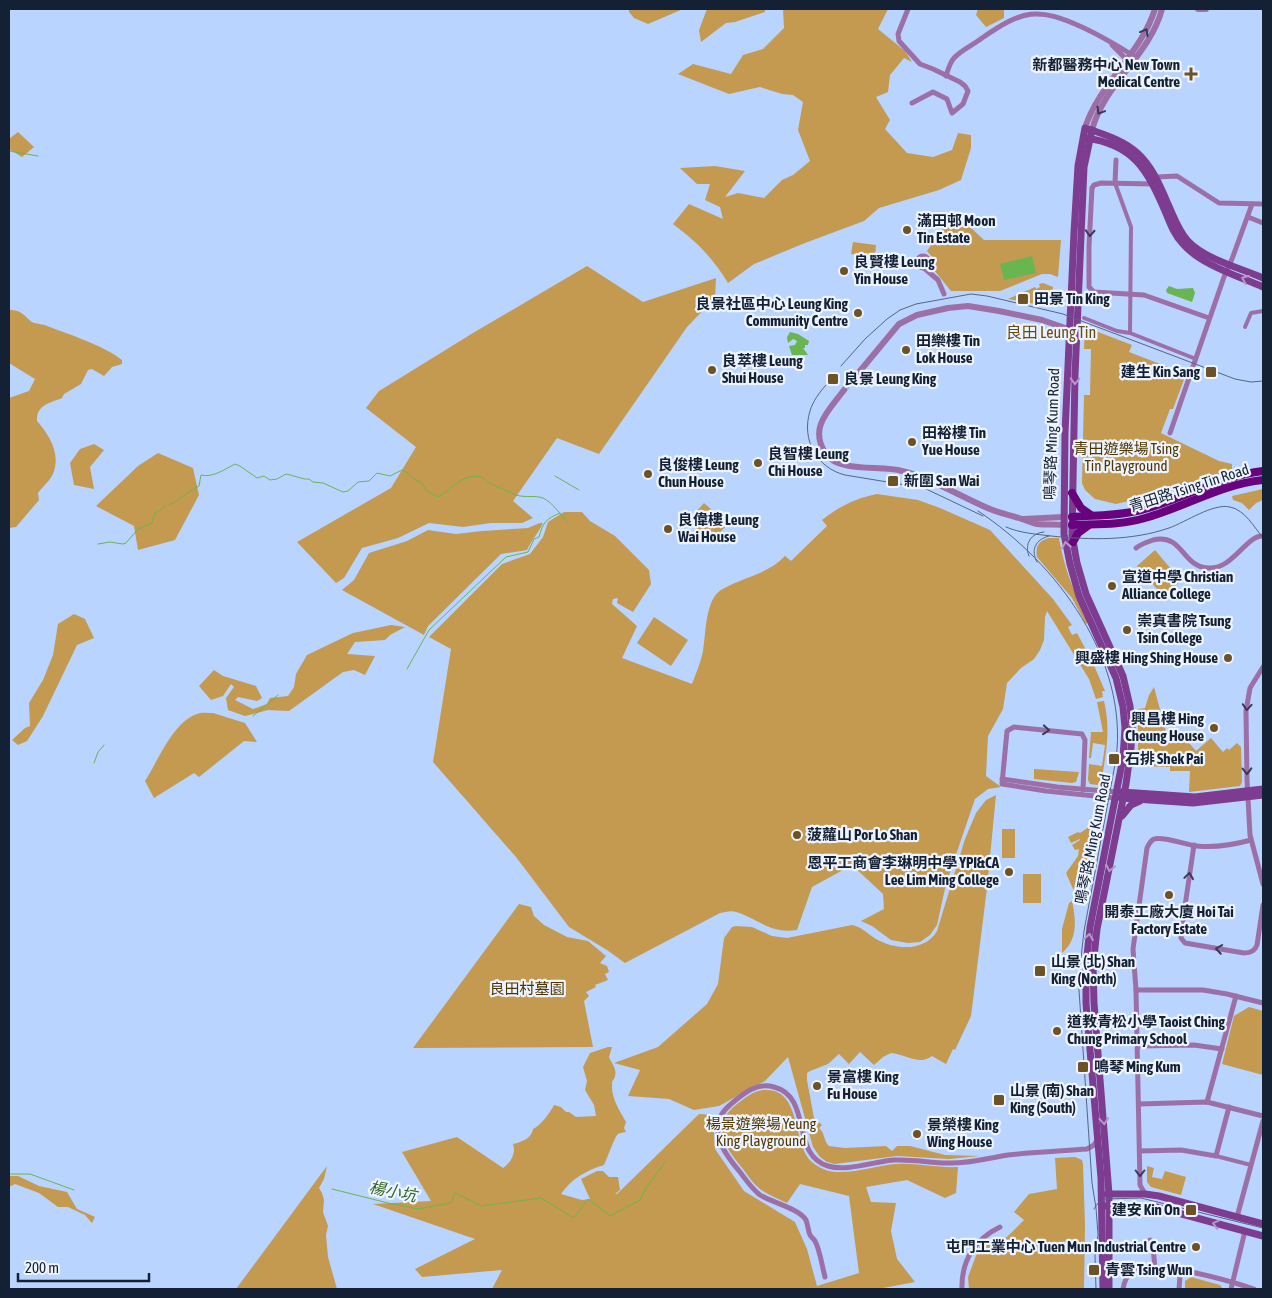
<svg xmlns="http://www.w3.org/2000/svg" width="1272" height="1298" viewBox="0 0 1272 1298" font-family="'Asap Condensed','Noto Sans TC',sans-serif">
<style>
.green{fill:#c49950}
.water{fill:#69b552}
.lines{fill:none;stroke-linecap:round;stroke-linejoin:round}
.stream{stroke:#69b552;stroke-width:1}
.tertiary-tunnel{stroke:#98b0d6;stroke-width:6;stroke-dasharray:6 3;stroke-linecap:butt}
.pedestrian{stroke:#9c70a7;stroke-width:4}
.minor{stroke:#9c70a7;stroke-width:5}
.tertiary{stroke:#9c70a7;stroke-width:6}
.secondary{stroke:#7e3c90;stroke-width:7}
.primary{stroke:#68027d;stroke-width:8}
.tram{stroke:#546683;stroke-width:1}
.oneway{stroke:#3d3856}
.oneway2{stroke:#b698c8}
.poi-dot{fill:#6c5224;stroke:#edf4ff;stroke-width:2}
.labels{text-anchor:middle;stroke-width:4.5;stroke-linejoin:round;paint-order:stroke}
.poi-label{font-size:15px;font-weight:bold;fill:#142033;stroke:#edf4ff;text-anchor:start}
.street-label{font-size:15px;fill:#142033;stroke:#edf4ff}
.park-label{font-size:15px;fill:#4f3500;stroke:#edf4ff}
.neighbourhood-label{font-size:16px;fill:#684b13;stroke:#edf4ff}
.water-label{font-size:16px;font-style:italic;fill:#316322;stroke:#edf4ff}
</style>
<rect width="100%" height="100%" fill="#b9d4ff"/>
<g class="green">
<path d="M629,9H683L648,24L634,18L629,12Z"/>
<path d="M707,9H765V12L735,22L726,23L701,42L699,30Z"/>
<path d="M783,9H888L878,29L905,51L912,62L904,58L890,75L888,92L876,97L890,120L885,129L907,153L933,157L952,150L958,133L971,135V148L961,180L939,190L879,208L864,221L805,243L754,264L728,283C712,257 697,242 673,224L689,204L723,219L720,207L705,200L710,184H697L680,168L715,166L745,171L725,197L738,193L764,198L782,180L793,175L810,161L798,130L803,102L793,95L782,94L760,87L729,94L678,74L693,64L731,74L743,55L763,49L784,28Z"/>
<path d="M978,9H1004V18L986,27L976,15Z"/>
<path d="M18,132L34,147L22,157L9,149V139Z"/>
<path d="M954,212L984,240H1061L1058,277L1050,274H1042L1000,291H951L934,270V259L927,251Z"/>
<path d="M853,242L876,245L875,257L851,254Z"/>
<path d="M587,266L643,302L716,278L715,298L687,327L599,454L557,438L513,501L533,518L522,523H491L463,527L429,523L398,538L362,548L344,578L336,583L297,542L391,488L416,447L366,408L379,391L473,333Z"/>
<path d="M1043,283L1053,287L1052,307L1008,299L1035,287L1036,289L1040,287L1039,284Z"/>
<path d="M9,310C22,310 23,315 32,322C36,324 43,324 47,326C68,334 105,346 122,360V364L112,367L104,376L92,369L88,370L81,384L64,394L62,398C50,403 36,405 37,421C49,435 60,452 54,471C52,479 43,486 38,493L39,500L16,527L9,528V398L29,391L35,379L9,363Z"/>
<path d="M1085,327L1132,345L1129,352L1186,374L1173,409H1170L1161,433L1219,461L1232,464V469L1179,489L1116,504L1095,499L1085,490L1082,483L1084,395H1090L1091,349H1084Z"/>
<path d="M94,444L104,450L90,467L94,489L74,485L70,463L80,449Z"/>
<path d="M158,453L193,468L199,495L175,540L138,550L134,526L96,506L138,466Z"/>
<path d="M1263,489V500L1256,503L1249,510L1242,503L1233,500L1232,496Z"/>
<path d="M877,494L918,500L940,508L990,530L1053,599L1072,625L1068,627L1072,635L1077,633L1093,663L1105,691H1102L1103,697L1096,699L1089,679L1047,611L1045,617L1044,640L1040,650L1034,659L1021,668L1007,683L1003,709L988,736L986,776L1001,787L988,789L975,799L946,884L937,925L930,935L920,942L908,943L891,940L872,926L861,921L884,909L883,894L852,865L812,887L797,930C770,934 759,919 736,912C732,910 725,912 720,913L625,963L607,950L569,927L516,857L433,762L451,649L429,637L502,564L530,554L543,537L548,522L564,512H582L590,521L615,536L649,570L651,584L633,612L617,603L618,598L613,599L612,604L637,626L622,658L692,684C696,673 701,662 703,651C706,634 705,600 721,590C742,577 767,575 785,556L791,561L827,526L822,520C838,507 856,498 877,494Z"/>
<path d="M704,503L728,524L711,542L688,521Z"/>
<path d="M540,523H543C538,534 532,539 527,550L501,554L428,626L424,635L342,590L354,580L369,553L407,541L428,530L456,534L482,531L528,528Z"/>
<path d="M1049,538H1059C1064,568 1075,595 1088,622L1086,624L1072,598L1037,557C1035,547 1039,540 1049,538Z"/>
<path d="M1155,550L1181,581L1163,596L1137,566Z"/>
<path d="M74,614L85,619L94,638L77,645L43,716L27,741L18,745L12,740L25,728L30,726L29,703L43,680L53,655L58,624Z"/>
<path d="M654,617L688,640L671,666L637,643Z"/>
<path d="M391,625L405,627L390,635L385,640L355,642L347,654L375,656L365,675L354,670L343,672L289,711L268,710L245,716L228,710L226,698L234,687L231,684L223,696L211,700L199,686L214,670L223,676L256,686L262,698L257,701L238,697L235,700L253,709L267,704L270,698L288,696L294,687L296,674L307,655L353,633Z"/>
<path d="M1154,687L1166,732L1177,729L1196,751L1211,738L1223,752L1227,748L1229,750L1237,743L1241,747L1242,782L1240,786L1189,792L1190,771H1170V767L1138,766V709L1145,708L1149,695Z"/>
<path d="M1104,701C1111,730 1106,754 1101,783L1098,785L1090,784L1088,780L1089,764L1102,766L1105,745L1093,743L1091,758H1089L1091,732H1103L1097,702Z"/>
<path d="M213,713L245,723L257,742L244,741L199,777L194,773L154,798L145,781C158,761 173,722 197,714C202,712 208,713 213,713Z"/>
<path d="M1034,769L1079,772L1076,782L1072,783L1034,779Z"/>
<path d="M996,795L987,888L971,1016L955,1050L953,1049L946,1064L932,1056C920,1066 905,1054 891,1053L883,1057L874,1065L860,1052L849,1064L839,1054L828,1064L810,1071L807,1073V1080L814,1118L822,1125L819,1128C825,1133 824,1142 829,1146L845,1148L886,1146L892,1151L897,1146H910L945,1155L980,1156L949,1159L897,1156L835,1164L827,1162L820,1157L813,1147L788,1057L765,1081L719,1106L694,1110L669,1099L628,1096L640,1070L614,1063L658,1047L707,1004L718,984L724,938L732,927L736,926L752,927L772,936L787,938L852,925C862,927 868,934 876,939C895,950 925,952 937,931L965,839L976,813L986,800Z"/>
<path d="M1092,825V837L1082,883L1073,889L1066,873L1078,856L1079,849L1075,850L1072,845L1080,840V839L1071,843L1068,837L1078,832L1080,833Z"/>
<rect x="1002" y="829" width="13" height="29"/>
<rect x="1023" y="874" width="18" height="29"/>
<path d="M1072,901C1076,920 1078,939 1062,953V929L1069,903Z"/>
<path d="M519,904L531,907L534,916L544,925L567,937L588,941L606,956L600,963L607,966L609,972L605,974L608,980L595,985L596,987L586,992L589,996L584,1001L593,1047L413,1048Z"/>
<path d="M1249,1007L1263,1011V1075L1222,1064L1234,1016Z"/>
<path d="M608,1047H612L609,1057C612,1064 617,1069 615,1076C614,1080 612,1080 612,1084C611,1098 620,1111 626,1122L624,1128L626,1132C624,1132 620,1133 618,1134C615,1136 607,1159 604,1165C587,1170 571,1179 561,1194L582,1200L590,1199L581,1179L597,1171H603L609,1177H618L620,1190L615,1194H617L699,1114L713,1115L715,1149L744,1191L795,1222L807,1249L817,1286L859,1273L849,1196L800,1184L787,1203C779,1199 771,1196 763,1191C755,1186 749,1177 743,1169C725,1147 709,1126 737,1104C745,1098 753,1091 763,1090C803,1087 791,1143 812,1162C819,1168 828,1172 837,1172C857,1173 877,1165 897,1164C917,1163 937,1168 958,1167L956,1193L945,1198L907,1180L866,1187L871,1202L896,1203L891,1231L897,1259L915,1282L878,1289H492L502,1270L422,1277L415,1269L475,1239L373,1204L431,1201L402,1152L457,1137L503,1168C512,1162 516,1152 513,1144C522,1142 532,1138 533,1129C541,1125 550,1113 554,1105L561,1107L566,1112H569L576,1117L596,1116L594,1105L585,1090L587,1081L583,1067L590,1053Z"/>
<path d="M1075,1157L1082,1160L1083,1164L1085,1225L1084,1289H969L968,1277L980,1245L1007,1237L1024,1220L1014,1212L1029,1194L1057,1189L1055,1158Z"/>
<path d="M327,1166L324,1179L319,1188L322,1193L324,1200L323,1212L328,1226L326,1235L328,1257L337,1289H236Z"/>
<path d="M1147,1166L1154,1168L1152,1177L1162,1179L1165,1171L1186,1177L1181,1195L1151,1187L1147,1182Z"/>
<path d="M9,1176H18L39,1186L67,1192L77,1209L95,1217L92,1223L85,1215L68,1207H58L39,1193L15,1184L9,1187Z"/>
<path d="M1191,1277L1220,1285L1223,1289H1185V1281Z"/>
</g>
<g class="water">
<path d="M1032,256L1036,273L1004,280L1000,264Z"/>
<path d="M1169,286L1177,289L1193,288L1195,293L1192,302L1167,293L1166,290Z"/>
<path d="M790,332L798,334L809,341L808,345H805V348H803L808,355H792L789,346L795,345L797,341L793,339L788,343L787,337Z"/>
</g>
<g class="lines">
<g class="stream">
<path d="M9,151L38,156"/>
<path d="M555,476L579,490"/>
<path d="M169,505C180,500 187,491 199,486L201,475C213,478 225,469 235,464L240,466L257,478L264,476L270,480L277,479L286,474C293,475 303,480 309,479L313,482L323,483L343,492L348,491L358,482L369,481L377,473L390,476L402,470C410,473 413,480 421,482L427,491L438,497C449,492 457,479 470,477C485,474 482,480 491,484C499,487 508,492 516,495C525,498 535,495 543,498C553,503 561,515 568,523"/>
<path d="M98,544L110,542L123,544L126,543L138,529L152,523L155,513L166,506"/>
<path d="M407,669L429,630L506,557L528,552L534,539L539,537C543,522 546,519 560,513"/>
<path d="M253,716L278,695"/>
<path d="M94,763L98,752L104,745"/>
<path d="M9,1174H30L74,1190"/>
<path d="M332,1189L388,1203L418,1209L451,1203L455,1193L481,1206L541,1198L574,1218L588,1199L610,1216L640,1200L646,1188L666,1161"/>
</g>
<path class="tertiary-tunnel" d="M844,390L855,377"/>
<g class="pedestrian">
<path d="M1115,183L1131,227L1130,333"/>
<path d="M1084,318L1117,331L1130,333L1196,359"/>
<path d="M1245,327L1251,313L1263,311"/>
<path d="M1216,1156L1251,1165"/>
</g>
<g class="minor">
<path d="M908,9L898,34L899,41L920,64L933,69L960,82L965,86L968,91L963,104L952,113L947,99L933,92L912,103"/>
<path d="M1112,45L1129,62"/>
<path d="M946,76C948,70 950,62 954,58C961,50 973,45 982,38C1023,10 1037,6 1084,28C1101,36 1118,46 1134,56"/>
<path d="M1157,177L1177,176L1219,203L1263,204"/>
<path d="M1115,183L1116,160"/>
<path d="M1153,184L1101,183L1094,185L1092,188L1089,246V287L1094,292L1144,295L1209,318"/>
<path d="M1248,217L1263,223"/>
<circle cx="923" cy="262" r="6"/>
<path d="M924,268L938,280L944,294"/>
<path d="M1170,433L1224,277L1232,259L1252,204"/>
<path d="M1136,548C1141,544 1147,542 1153,540C1183,533 1182,567 1208,568C1233,570 1246,535 1263,536"/>
<path d="M1263,667L1250,688L1246,711L1247,780L1250,835L1263,884"/>
<path d="M1002,779L1057,787L1117,792"/>
<path d="M1083,790L1085,740L1082,734L1014,727L1007,731L1002,784L1046,791L1115,798"/>
<path d="M1194,845L1181,933V938L1185,943L1244,953C1251,953 1255,951 1257,945L1263,905"/>
<path d="M1136,990H1203L1227,994L1263,1003"/>
<path d="M1138,1046L1194,1045L1222,1049"/>
<path d="M1207,1102L1236,996"/>
<path d="M1139,1104L1207,1102L1263,1116"/>
<path d="M1140,1151L1181,1150L1216,1156L1229,1107"/>
<path d="M1145,1194L1140,1185L1136,990L1133,949L1147,848C1149,844 1150,841 1154,839C1163,836 1187,845 1197,846C1216,848 1233,845 1251,840"/>
<path d="M1237,1217L1263,1121"/>
<path d="M1150,1240L1153,1246L1155,1269"/>
<path d="M825,1277C822,1266 820,1250 815,1241C813,1238 811,1237 810,1235C808,1231 808,1225 806,1220C800,1209 771,1202 760,1195C752,1189 746,1180 740,1172C723,1152 704,1126 731,1104C744,1093 757,1082 774,1087C813,1097 790,1155 828,1166C847,1172 875,1161 895,1160C913,1159 930,1163 948,1163C968,1164 988,1158 1008,1155C1034,1152 1060,1151 1087,1149L1094,1145L1098,1139"/>
<path d="M962,1289C961,1261 975,1239 1000,1227"/>
<path d="M1123,1289C1124,1283 1126,1276 1132,1272C1154,1258 1230,1281 1254,1289"/>
<path d="M1179,1289L1180,1276L1185,1270"/>
<path d="M1231,1289L1245,1231"/>
</g>
<g class="tertiary">
<path d="M1198,9H1206"/>
<path d="M1085,128C1099,84 1141,54 1155,9"/>
<path d="M1092,130C1104,84 1150,55 1162,9"/>
<path d="M855,377L899,324L917,315L948,308L968,306L999,311L1042,320L1074,331"/>
<path d="M844,390C829,410 808,428 826,454C839,473 881,465 902,471C930,478 956,494 983,506C995,512 1009,515 1022,519C1027,521 1032,523 1037,524C1045,525 1055,524 1064,525"/>
<path d="M1023,519L1063,517"/>
</g>
<g class="secondary">
<path d="M1092,130L1084,167L1075,375L1072,535L1077,563L1086,594L1123,676L1130,706L1132,727L1131,748L1126,784L1097,929L1093,966L1094,1003L1109,1194V1289"/>
<path d="M1085,138C1134,144 1147,170 1165,211C1170,223 1174,235 1183,244C1201,265 1238,276 1263,287"/>
<path d="M1122,792L1195,797L1263,789"/>
<path d="M1121,798L1193,803L1263,795"/>
<path d="M1122,816L1131,805L1140,801"/>
<path d="M1107,1194H1145L1159,1196L1263,1224"/>
<path d="M1105,1206L1156,1207L1263,1236"/>
<path d="M1103,1289L1101,1178L1086,1003V965L1090,927L1123,758L1125,728L1123,707L1116,678L1079,596L1070,564L1064,534L1065,433L1074,233L1078,166L1085,128C1136,144 1147,154 1168,204C1174,217 1178,230 1188,241C1205,259 1240,268 1263,278"/>
</g>
<g class="primary">
<path d="M1072,493L1081,508L1091,515"/>
<path d="M1072,517C1096,515 1121,516 1145,509C1185,498 1221,476 1263,471"/>
<path d="M1072,525C1096,524 1122,525 1145,518C1185,507 1221,484 1263,480"/>
<path d="M1073,542L1078,533L1089,525"/>
</g>
<g class="tram">
<path d="M841,366L865,339L887,319L900,310L916,304L971,294L987,296L1063,314L1235,379L1251,382L1263,381"/>
<path d="M826,385C819,393 813,401 810,411C801,440 817,468 845,475L924,488L983,516"/>
<path d="M978,511C1057,563 1129,660 1116,759L1084,931L1080,967L1079,990L1092,1183L1096,1208L1098,1235L1095,1256L1096,1289"/>
<path d="M1006,527C1020,533 1035,534 1051,536C1091,540 1131,541 1169,528C1186,522 1213,503 1230,507C1245,510 1254,527 1263,538"/>
<path d="M1029,556C1024,544 1031,533 1044,532"/>
<path d="M1037,562C1030,550 1036,539 1049,536"/>
<path d="M1094,1209L1098,1203L1105,1199L1141,1198L1263,1228"/>
</g>
</g>
<defs><path id="oneway-chevron" d="M-2-3.5L2.5 0L-2 3.5" fill="none" stroke-width="1.6" stroke-linecap="round" stroke-linejoin="round" transform="scale(1.25)"/></defs>
<g class="oneway">
<use href="#oneway-chevron" transform="translate(1145 32) rotate(-61)"/>
<use href="#oneway-chevron" transform="translate(1100 111) rotate(121)"/>
<use href="#oneway-chevron" transform="translate(1090 233) rotate(93)"/>
<use href="#oneway-chevron" transform="translate(1247 707) rotate(94)"/>
<use href="#oneway-chevron" transform="translate(1046 730) rotate(5)"/>
<use href="#oneway-chevron" transform="translate(1247 771) rotate(89)"/>
<use href="#oneway-chevron" transform="translate(1189 876) rotate(-82)"/>
<use href="#oneway-chevron" transform="translate(1219 949) rotate(-171)"/>
<use href="#oneway-chevron" transform="translate(1140 1173) rotate(90)"/>
</g>
<g class="oneway2">
<use href="#oneway-chevron" transform="translate(1245 279) rotate(-157)"/>
<use href="#oneway-chevron" transform="translate(1075 381) rotate(92)"/>
<use href="#oneway-chevron" transform="translate(1066 545) rotate(-100)"/>
<use href="#oneway-chevron" transform="translate(1110 868) rotate(101)"/>
<use href="#oneway-chevron" transform="translate(1089 937) rotate(-81)"/>
<use href="#oneway-chevron" transform="translate(1104 1121) rotate(85)"/>
<use href="#oneway-chevron" transform="translate(1216 1224) rotate(-165)"/>
</g>
<g class="poi-dot">
<path d="M1188.5 66.5h5v5h5v5h-5v5h-5v-5h-5v-5h5z"/>
<circle cx="907" cy="230" r="5"/>
<circle cx="844" cy="271" r="5"/>
<rect x="1017" y="293" width="12" height="12" rx="2.5"/>
<circle cx="858" cy="313" r="5"/>
<circle cx="906" cy="350" r="5"/>
<circle cx="712" cy="370" r="5"/>
<rect x="1205" y="366" width="12" height="12" rx="2.5"/>
<rect x="827" y="373" width="12" height="12" rx="2.5"/>
<circle cx="912" cy="442" r="5"/>
<circle cx="758" cy="463" r="5"/>
<circle cx="648" cy="474" r="5"/>
<rect x="887" y="475" width="12" height="12" rx="2.5"/>
<circle cx="668" cy="529" r="5"/>
<circle cx="1112" cy="586" r="5"/>
<circle cx="1127" cy="630" r="5"/>
<circle cx="1228" cy="658" r="5"/>
<circle cx="1214" cy="728" r="5"/>
<rect x="1108" y="753" width="12" height="12" rx="2.5"/>
<circle cx="797" cy="835" r="5"/>
<circle cx="1009" cy="872" r="5"/>
<circle cx="1169" cy="895" r="5"/>
<rect x="1034" y="965" width="12" height="12" rx="2.5"/>
<circle cx="1057" cy="1031" r="5"/>
<rect x="1077" y="1061" width="12" height="12" rx="2.5"/>
<circle cx="817" cy="1086" r="5"/>
<rect x="993" y="1094" width="12" height="12" rx="2.5"/>
<circle cx="917" cy="1134" r="5"/>
<rect x="1185" y="1204" width="12" height="12" rx="2.5"/>
<circle cx="1196" cy="1247" r="5"/>
<rect x="1088" y="1264" width="12" height="12" rx="2.5"/>
</g>
<g class="labels">
<g class="poi-label">
<text x="1180" y="70" text-anchor="end">新都醫務中心 New Town<tspan x="1180" dy="17">Medical Centre</tspan></text>
<text x="917" y="226">滿田邨 Moon<tspan x="917" dy="17">Tin Estate</tspan></text>
<text x="854" y="267">良賢樓 Leung<tspan x="854" dy="17">Yin House</tspan></text>
<text x="1034" y="304">田景 Tin King</text>
<text x="848" y="309" text-anchor="end">良景社區中心 Leung King<tspan x="848" dy="17">Community Centre</tspan></text>
<text x="916" y="346">田樂樓 Tin<tspan x="916" dy="17">Lok House</tspan></text>
<text x="722" y="366">良萃樓 Leung<tspan x="722" dy="17">Shui House</tspan></text>
<text x="1200" y="377" text-anchor="end">建生 Kin Sang</text>
<text x="844" y="384">良景 Leung King</text>
<text x="922" y="438">田裕樓 Tin<tspan x="922" dy="17">Yue House</tspan></text>
<text x="768" y="459">良智樓 Leung<tspan x="768" dy="17">Chi House</tspan></text>
<text x="658" y="470">良俊樓 Leung<tspan x="658" dy="17">Chun House</tspan></text>
<text x="904" y="486">新圍 San Wai</text>
<text x="678" y="525">良偉樓 Leung<tspan x="678" dy="17">Wai House</tspan></text>
<text x="1122" y="582">宣道中學 Christian<tspan x="1122" dy="17">Alliance College</tspan></text>
<text x="1137" y="626">崇真書院 Tsung<tspan x="1137" dy="17">Tsin College</tspan></text>
<text x="1218" y="663" text-anchor="end">興盛樓 Hing Shing House</text>
<text x="1204" y="724" text-anchor="end">興昌樓 Hing<tspan x="1204" dy="17">Cheung House</tspan></text>
<text x="1125" y="764">石排 Shek Pai</text>
<text x="807" y="840">菠蘿山 Por Lo Shan</text>
<text x="999" y="868" text-anchor="end">恩平工商會李琳明中學 YPI&amp;CA<tspan x="999" dy="17">Lee Lim Ming College</tspan></text>
<text x="1169" y="917" text-anchor="middle">開泰工廠大廈 Hoi Tai<tspan x="1169" dy="17">Factory Estate</tspan></text>
<text x="1051" y="967">山景 (北) Shan<tspan x="1051" dy="17">King (North)</tspan></text>
<text x="1067" y="1027">道教青松小學 Taoist Ching<tspan x="1067" dy="17">Chung Primary School</tspan></text>
<text x="1094" y="1072">鳴琴 Ming Kum</text>
<text x="827" y="1082">景富樓 King<tspan x="827" dy="17">Fu House</tspan></text>
<text x="1010" y="1096">山景 (南) Shan<tspan x="1010" dy="17">King (South)</tspan></text>
<text x="927" y="1130">景榮樓 King<tspan x="927" dy="17">Wing House</tspan></text>
<text x="1180" y="1215" text-anchor="end">建安 Kin On</text>
<text x="1186" y="1252" text-anchor="end">屯門工業中心 Tuen Mun Industrial Centre</text>
<text x="1105" y="1275">青雲 Tsing Wun</text>
</g>
<g class="street-label">
<text transform="translate(1052 434) rotate(-88)" y="5">鳴琴路 Ming Kum Road</text>
<text transform="translate(1189 488) rotate(-18)" y="5">青田路 Tsing Tin Road</text>
<text transform="translate(1093 839) rotate(-79)" y="5">鳴琴路 Ming Kum Road</text>
</g>
<g class="park-label">
<text x="1126" y="454">青田遊樂場 Tsing<tspan x="1126" dy="17">Tin Playground</tspan></text>
<text x="527" y="994">良田村墓園</text>
<text x="761" y="1129">楊景遊樂場 Yeung<tspan x="761" dy="17">King Playground</tspan></text>
</g>
<g class="neighbourhood-label">
<text x="1051" y="338">良田 Leung Tin</text>
</g>
<g class="water-label">
<text transform="translate(393 1191) rotate(11)" y="6">楊小坑</text>
</g>
</g>
<rect width="1272" height="1298" fill="none" stroke="#142033" stroke-width="20"/>
<path d="M18 1273v8h131v-8" fill="none" stroke="#142033" stroke-width="2.5"/>
<text x="25" y="1273" font-size="15" fill="#142033" stroke="#edf4ff" stroke-width="4" paint-order="stroke">200 m</text>
</svg>
